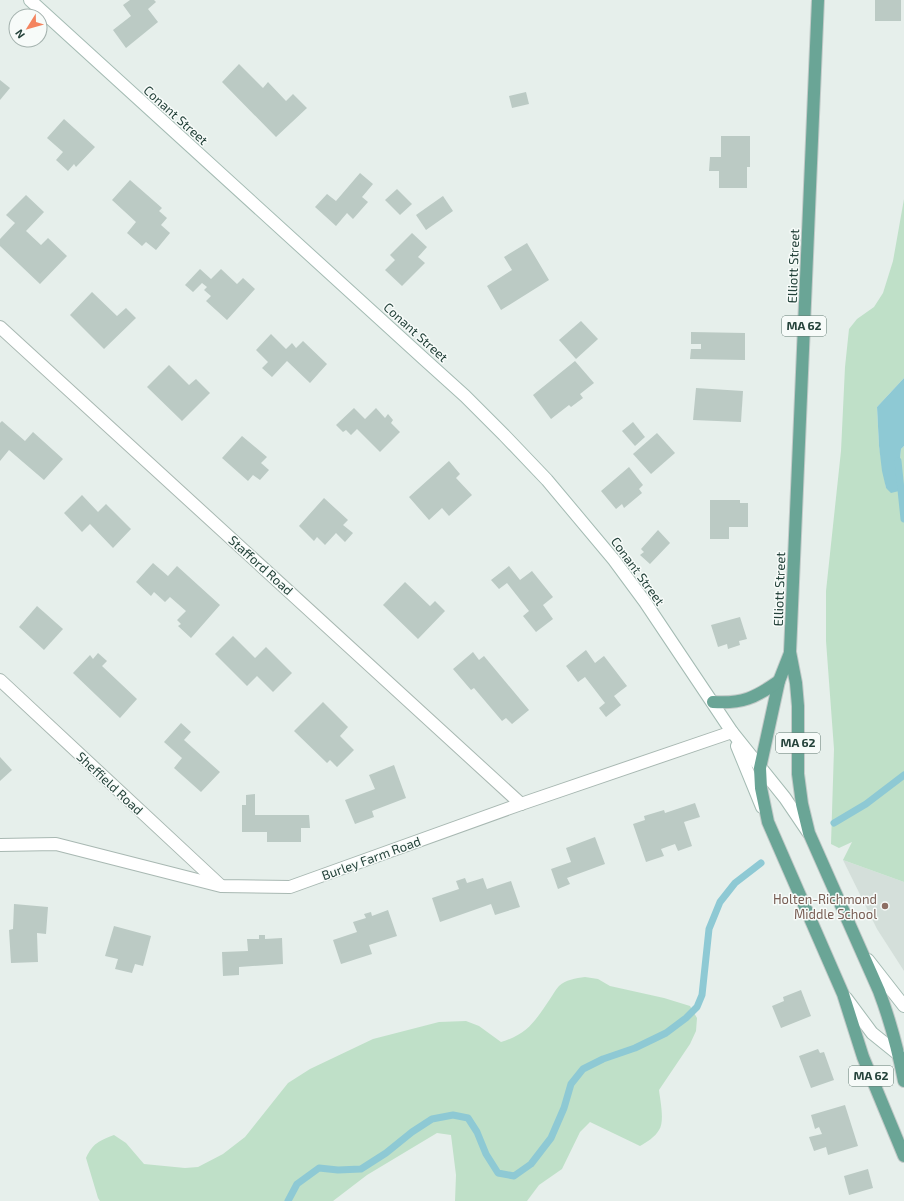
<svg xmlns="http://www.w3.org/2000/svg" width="904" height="1201" viewBox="0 0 904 1201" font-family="'Exo 2',sans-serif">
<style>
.built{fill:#d4dfda}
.green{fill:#bfe0c8}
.water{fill:#8ec9d4}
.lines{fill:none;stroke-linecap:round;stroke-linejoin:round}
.stream{stroke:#8ec9d4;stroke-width:7}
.building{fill:#bbcac4}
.minor-casing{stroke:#a8b8b2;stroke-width:14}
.secondary-casing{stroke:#a4bbb3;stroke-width:14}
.primary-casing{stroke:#c2cac8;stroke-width:14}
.minor{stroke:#fff;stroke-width:12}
.secondary{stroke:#fff;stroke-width:12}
.primary{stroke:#6aa596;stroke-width:12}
.education-dot{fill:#8d6e63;stroke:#f7fbf9;stroke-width:1.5}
.labels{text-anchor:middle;stroke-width:3;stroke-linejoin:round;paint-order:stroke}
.shield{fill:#f7fbf9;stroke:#637a73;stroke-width:1}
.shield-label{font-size:12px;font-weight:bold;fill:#24423a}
.street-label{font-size:13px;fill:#24423a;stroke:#f7fbf9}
.education-label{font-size:13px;fill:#785e54;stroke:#f7fbf9;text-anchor:end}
</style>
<rect width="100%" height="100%" fill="#e6efeb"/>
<path class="built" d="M843,860L904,882V971L877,929Z"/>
<g class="green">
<path d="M904,199V378L877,407L879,446L886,488L899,491L898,482L901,449L904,446V882L843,860L852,842L839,848L831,844L834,749L826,641V591L841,451L845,367L849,329L857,319L874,307L883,293L893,261Z"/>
<path d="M585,977L598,979L610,986L664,998L690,1006L697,1018L696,1031L690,1044L659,1090C660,1099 665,1122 659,1130C655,1137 647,1142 640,1146L590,1122L580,1132L562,1169L539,1185L527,1201H455L456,1175L451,1135L437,1133L367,1175L333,1201H100L98,1198L86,1158C93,1143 99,1141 114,1135L126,1143L144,1164L185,1168L198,1167L223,1154L245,1137L288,1083L310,1069L373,1039L439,1022L466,1021L479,1026L501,1042C528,1034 535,1021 550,999C553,995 555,990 559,986C565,980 576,978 585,977Z"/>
</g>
<path class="water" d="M904,378V446L901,449L898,482L899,491L891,493L886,488L882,471L879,446L877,407Z"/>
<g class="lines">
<g class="stream">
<path d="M898,461L904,519"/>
<path d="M834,823L866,804L904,775"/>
<path d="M288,1201L297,1184L319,1168L338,1170L361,1169L386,1153L412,1132L432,1119L453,1115L468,1118L477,1132L486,1154L498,1173L514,1176L531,1164L551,1138L564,1108L571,1084L583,1069L603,1059L635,1048L666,1033L686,1018L697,1007L702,995L709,929L720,902L735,883L761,863"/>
</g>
</g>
<g class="building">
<path d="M130,0H154L156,2L148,9L158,22L126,48L113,30L131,16L123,5Z"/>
<rect x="875" y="0" width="26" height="21"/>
<path d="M239,64L263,88L268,82L286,101L293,94L307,108L276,137L222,82Z"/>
<path d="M0,80L10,88L0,100Z"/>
<path d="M526,92L529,104L512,108L509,96Z"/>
<path d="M64,119L95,147L76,167L74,164L68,171L56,160L63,152L47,138Z"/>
<path d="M721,136H750V167H747V188H719V171H709L710,157H721Z"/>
<path d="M360,173L373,184L362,197L368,202L353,219L347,213L336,226L315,207L327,194L336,201Z"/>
<path d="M130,180L162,208L159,211L167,218L161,225L170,233L156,250L146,242L142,246L127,233L136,222L112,200Z"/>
<path d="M397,189L412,204L400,215L385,200Z"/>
<path d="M26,195L44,212L26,231L41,245L48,238L67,256L40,284L0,246V239L15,223L6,215Z"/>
<path d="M443,196L453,211L426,230L416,215Z"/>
<path d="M412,233L427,247L418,257L425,263L402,286L385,270L395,260L390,255Z"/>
<path d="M527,243L549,280L501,310L487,286L512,270L504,257Z"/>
<path d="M200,269L211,279L221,269L237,284L243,278L255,289L227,320L206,301L211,296L204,290L207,287L202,283L193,292L185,285Z"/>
<path d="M92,292L117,316L126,308L136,318L104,349L70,315Z"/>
<path d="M581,321L598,339L576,359L559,340Z"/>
<path d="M691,332L745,333V360L690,359L691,349H701V344H691Z"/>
<path d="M271,334L286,349L292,343L296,348L303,341L327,364L310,383L287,361L272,377L262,368L268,362L256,350Z"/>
<path d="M575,361L594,383L580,394L583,398L571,407L569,405L551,419L533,395Z"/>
<path d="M169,365L189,385L196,379L210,393L182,421L147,387Z"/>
<path d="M696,388L743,391L741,422L693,420Z"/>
<path d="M354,408L365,419L376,408L385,418L388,414L393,420L391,423L400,432L380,452L357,429L351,435L346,430L343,432L336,425Z"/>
<path d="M2,421L25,441L33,432L63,459L44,480L9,450L0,461V423Z"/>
<path d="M633,422L645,437L635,446L622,431Z"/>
<path d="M657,433L675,453L651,474L633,454Z"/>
<path d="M242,436L267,457L261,463L269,470L260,480L253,475L248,481L222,458Z"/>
<path d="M449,461L460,474L456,478L472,495L449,516L442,508L429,520L409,497Z"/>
<path d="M629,467L643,485L639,489L642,493L624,508L622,504L616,509L601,491Z"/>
<path d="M82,495L98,512L106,504L131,529L113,548L90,524L82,532L64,513Z"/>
<path d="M324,498L348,520L343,525L353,533L345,542L336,533L325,545L317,537L314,541L299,526Z"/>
<path d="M710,500H740V503H748V527H729V539H710Z"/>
<path d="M658,530L670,543L650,564L640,555L644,552L641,549Z"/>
<path d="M153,563L168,576L177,566L220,605L191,638L178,626L181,624L177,620L186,611L170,597L165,602L154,592L151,596L136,582Z"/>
<path d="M509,566L520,580L532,571L553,597L543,605L553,619L536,632L523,616L529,611L507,583L499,589L491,580Z"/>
<path d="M405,582L430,606L435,601L445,611L418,639L383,605Z"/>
<path d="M37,606L63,629L44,650L19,627Z"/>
<path d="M740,617L747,639L739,641L740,645L728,649L727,644L718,647L711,625Z"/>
<path d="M233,636L255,658L266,647L292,673L273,692L257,676L247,686L215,654Z"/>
<path d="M586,650L595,663L604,656L627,686L614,696L621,705L606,717L599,708L605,703L585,677L578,682L566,666Z"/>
<path d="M473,652L479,660L484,656L529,710L512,724L506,718L502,721L474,688L471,690L453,669Z"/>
<path d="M98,653L107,661L102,666L137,699L120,718L73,673L90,655L93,659Z"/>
<path d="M323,702L348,727L340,736L354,750L337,767L330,760L327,763L294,731Z"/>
<path d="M181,723L191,732L184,740L220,772L201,792L174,768L182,758L164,742Z"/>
<path d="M0,757L12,770L0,781Z"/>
<path d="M394,765L406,798L372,811L374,817L355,824L345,800L375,789L369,775Z"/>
<path d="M255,794V815H309L310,828H301V842H267V832H242V805H246V795Z"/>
<path d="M695,803L700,817L684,822L692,846L678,851L675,844L661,849L664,856L646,862L633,824L645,820L644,816L664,810L665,813Z"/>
<path d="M595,837L605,864L567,878L570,884L558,889L551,869L571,862L566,848Z"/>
<path d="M465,878L467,883L483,878L487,889L511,881L520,907L495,915L491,904L440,922L432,898L459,889L456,881Z"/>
<path d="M14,904L48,907L46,934L37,933L38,962L11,963L9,930L13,929Z"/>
<path d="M388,910L397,936L369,945L372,954L341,964L333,940L357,932L353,922L366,918L364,914L371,912L372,916Z"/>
<path d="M114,926L151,936L143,966L135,964L132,973L115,969L118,959L105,956Z"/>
<path d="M259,935H265V939L282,938L283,964L239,967V975L223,976L222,952L248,951L247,939H259Z"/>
<path d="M801,990L811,1016L781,1028L772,1006L784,1001L783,997Z"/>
<path d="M818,1049L820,1053L824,1052L834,1080L811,1088L799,1056Z"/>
<path d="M845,1105L858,1146L828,1155L826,1147L814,1151L809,1137L822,1134L819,1127L815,1129L811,1115Z"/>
<path d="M868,1169L873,1188L849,1195L844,1176Z"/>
</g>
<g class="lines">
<defs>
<g id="minor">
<path d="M0,327L521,804"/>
<path d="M0,680L220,885"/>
<path d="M0,845L56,844L221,886L290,887L521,804L732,732"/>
</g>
<g id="secondary">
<path d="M30,0L424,359L465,396L504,435L547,480L614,560L645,602L732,732L785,798L808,832"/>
<path d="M737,746L762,807"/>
<path d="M868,960L904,1006"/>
<path d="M846,998L872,1033L903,1058"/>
</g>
<g id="primary">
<path d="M818,0L790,652L796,683L798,706V774L802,804L809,833L879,991C890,1020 898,1050 904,1081"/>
<path d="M790,653L779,681L760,768L761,788L768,822L843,994L863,1057L904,1156"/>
<path d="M713,702C742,704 755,698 779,681"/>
</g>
</defs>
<use href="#minor" class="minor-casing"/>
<use href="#secondary" class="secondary-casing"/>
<use href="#primary" class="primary-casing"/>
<use href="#minor" class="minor"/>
<use href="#secondary" class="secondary"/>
<use href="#primary" class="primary"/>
</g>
<circle class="education-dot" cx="885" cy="906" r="4"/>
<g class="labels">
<g class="shield">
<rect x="782" y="316" width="44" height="20" rx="3"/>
<rect x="776" y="733" width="44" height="20" rx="3"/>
<rect x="849" y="1066" width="44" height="20" rx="3"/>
</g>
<g class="shield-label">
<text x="804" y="330">MA 62</text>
<text x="798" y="747">MA 62</text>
<text x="871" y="1080">MA 62</text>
</g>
<g class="street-label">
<text transform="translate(176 115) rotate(42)" y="5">Conant Street</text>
<text transform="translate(793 266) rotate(-88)" y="5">Elliott Street</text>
<text transform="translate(416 332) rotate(42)" y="5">Conant Street</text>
<text transform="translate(261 565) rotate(42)" y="5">Stafford Road</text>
<text transform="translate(638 571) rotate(54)" y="5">Conant Street</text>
<text transform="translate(779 589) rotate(-88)" y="5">Elliott Street</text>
<text transform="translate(110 783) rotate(43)" y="5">Sheffield Road</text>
<text transform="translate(371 858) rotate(-20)" y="5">Burley Farm Road</text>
</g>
<g class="education-label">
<text x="877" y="904">Holten-Richmond<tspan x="877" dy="15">Middle School</tspan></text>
</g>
</g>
<g transform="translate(28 28) rotate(233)"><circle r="19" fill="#f7fbf9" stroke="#a3b1ad"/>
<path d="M0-3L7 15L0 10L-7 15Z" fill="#f4845f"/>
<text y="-6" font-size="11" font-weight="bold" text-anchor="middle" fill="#24423a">N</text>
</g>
</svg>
